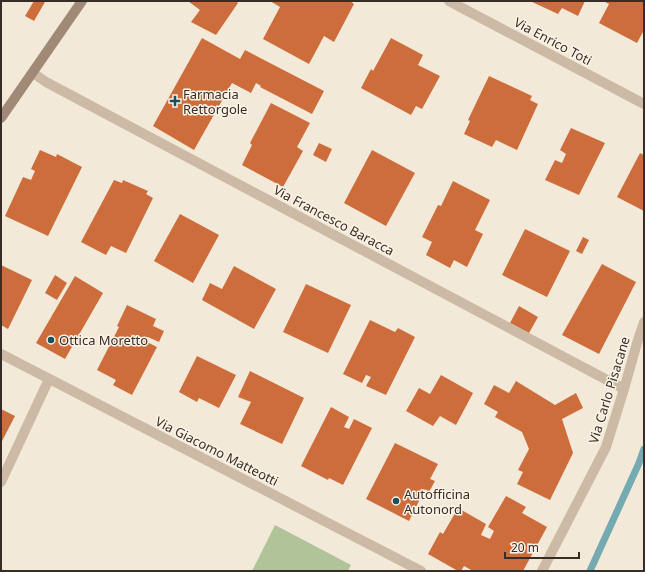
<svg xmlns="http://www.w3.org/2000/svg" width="645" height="572" viewBox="0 0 645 572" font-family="'Noto Sans',sans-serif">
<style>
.green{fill:#b1c398}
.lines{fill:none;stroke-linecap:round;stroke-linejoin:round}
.stream{stroke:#76aab2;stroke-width:7}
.building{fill:#ce6d3c}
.minor{stroke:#ccbaa4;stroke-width:10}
.tertiary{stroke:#ccbaa4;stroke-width:10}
.secondary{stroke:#a08975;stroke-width:10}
.poi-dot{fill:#19515b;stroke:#fbf3e6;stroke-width:1.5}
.labels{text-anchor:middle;stroke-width:3;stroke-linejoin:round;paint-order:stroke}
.street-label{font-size:13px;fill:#372d26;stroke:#fbf3e6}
.poi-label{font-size:13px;fill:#372d26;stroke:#fbf3e6;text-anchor:start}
</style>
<rect width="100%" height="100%" fill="#f3e9d9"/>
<path class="green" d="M275,525L351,565L348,571H252Z"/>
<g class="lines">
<path class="stream" d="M590,571L639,463L644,449"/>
</g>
<g class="building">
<path d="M34,1H43L45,2L34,21L25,16Z"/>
<path d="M188,1H236L238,3L216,35L191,22L200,10Z"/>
<path d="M270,1H350L354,4L334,42L324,36L309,64L263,39L280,7Z"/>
<path d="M530,1H585L578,16L562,8L558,14Z"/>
<path d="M603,1H644V30L637,43L599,23L609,4Z"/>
<path d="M202,38L240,59L245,50L324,91L312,114L260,87L261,86L256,83L251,93L232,83L194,150L153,126Z"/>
<path d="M391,38L423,55L418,65L440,76L422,109L416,106L411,115L361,88L371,69L373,71Z"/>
<path d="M489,76L532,96L530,100L538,104L517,150L496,140L492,147L464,134L470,121L468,120Z"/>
<path d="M271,103L310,123L297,147L303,151L283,187L242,165L252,145L250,143Z"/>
<path d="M571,128L605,143L579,195L545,180L555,160L562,163L566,154L560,150Z"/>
<path d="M319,143L332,149L326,162L313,155Z"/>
<path d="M40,150L56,157L57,154L82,167L48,236L5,216L23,177L31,180L35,171L31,169Z"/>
<path d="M372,150L415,173L386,226L344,203Z"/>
<path d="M640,153L644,155V211L617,197Z"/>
<path d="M114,180L122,183L123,180L148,191L146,194L153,198L126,253L111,246L106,255L81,242Z"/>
<path d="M453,181L490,200L475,230L483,234L467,267L454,260L450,268L426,255L432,242L422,237L438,205L441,206Z"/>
<path d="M180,214L219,235L193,283L154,261Z"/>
<path d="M525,229L570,251L547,297L502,275Z"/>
<path d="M583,237L589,240L582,254L576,251Z"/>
<path d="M602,264L636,282L599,354L562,335Z"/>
<path d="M1,265L32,280L8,329L1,325Z"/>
<path d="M234,266L276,289L254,329L202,300L210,283L222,289Z"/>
<path d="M55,275L67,283L57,300L45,293Z"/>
<path d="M75,276L103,293L65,359L36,343Z"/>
<path d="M306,284L351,305L328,353L283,332Z"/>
<path d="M127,305L156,319L153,326L164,331L159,342L148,337L146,340L129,333L157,347L132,395L113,385L116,380L97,370L119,327L117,326Z"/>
<path d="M519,306L538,317L529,333L510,323Z"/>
<path d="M370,320L395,332L398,328L415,337L386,395L366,386L371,377L366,375L362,383L343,374Z"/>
<path d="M197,356L236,375L219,408L199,398L197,402L179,392Z"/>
<path d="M250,371L304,398L282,444L240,424L251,402L238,397Z"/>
<path d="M441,375L473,393L456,425L440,416L433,426L406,411L419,388L430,394Z"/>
<path d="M516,381L555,405L576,393L583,408L562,419L573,453L550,500L517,484L523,472L518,470L529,449L522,432L495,417L498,412L484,404L494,385L509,393Z"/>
<path d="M331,407L349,417L344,427L349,429L354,419L372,428L343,485L329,478L328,480L301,466Z"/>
<path d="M1,409L15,416L1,443Z"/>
<path d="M395,443L438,464L430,479L435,481L429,492L425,489L409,521L366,499Z"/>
<path d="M506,496L526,507L522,513L547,527L523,571H473L464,566L461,571H458L428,554L440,532L443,534L458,508L486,524L481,535L490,539L494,531L488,527Z"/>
</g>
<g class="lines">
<g class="minor">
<path d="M449,1L644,104"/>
<path d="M33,73L46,82L624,389"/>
<path d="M1,482L49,379"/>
<path d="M542,571L606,447L624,389L637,343L644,322"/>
</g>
<path class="tertiary" d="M1,354L421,571"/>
<path class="secondary" d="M1,118L82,1"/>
</g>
<g class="poi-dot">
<path d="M173 95h4v4h4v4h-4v4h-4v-4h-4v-4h4z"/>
<circle cx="51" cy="340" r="4"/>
<circle cx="396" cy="501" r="4"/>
</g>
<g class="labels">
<g class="street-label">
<text transform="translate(553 41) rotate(28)" y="5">Via Enrico Toti</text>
<text transform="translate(334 220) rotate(28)" y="5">Via Francesco Baracca</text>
<text transform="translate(609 390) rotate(-73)" y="5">Via Carlo Pisacane</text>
<text transform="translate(217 451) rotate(27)" y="5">Via Giacomo Matteotti</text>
</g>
<g class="poi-label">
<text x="183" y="99">Farmacia<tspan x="183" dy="15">Rettorgole</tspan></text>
<text x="59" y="345">Ottica Moretto</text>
<text x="404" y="499">Autofficina<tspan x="404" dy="15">Autonord</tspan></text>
</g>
</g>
<rect width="645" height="572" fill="none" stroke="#372d26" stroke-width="4"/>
<path d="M505 552v6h74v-6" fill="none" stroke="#372d26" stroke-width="2"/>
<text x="511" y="552" font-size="12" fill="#372d26" stroke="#fbf3e6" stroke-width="3" paint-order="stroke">20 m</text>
</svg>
